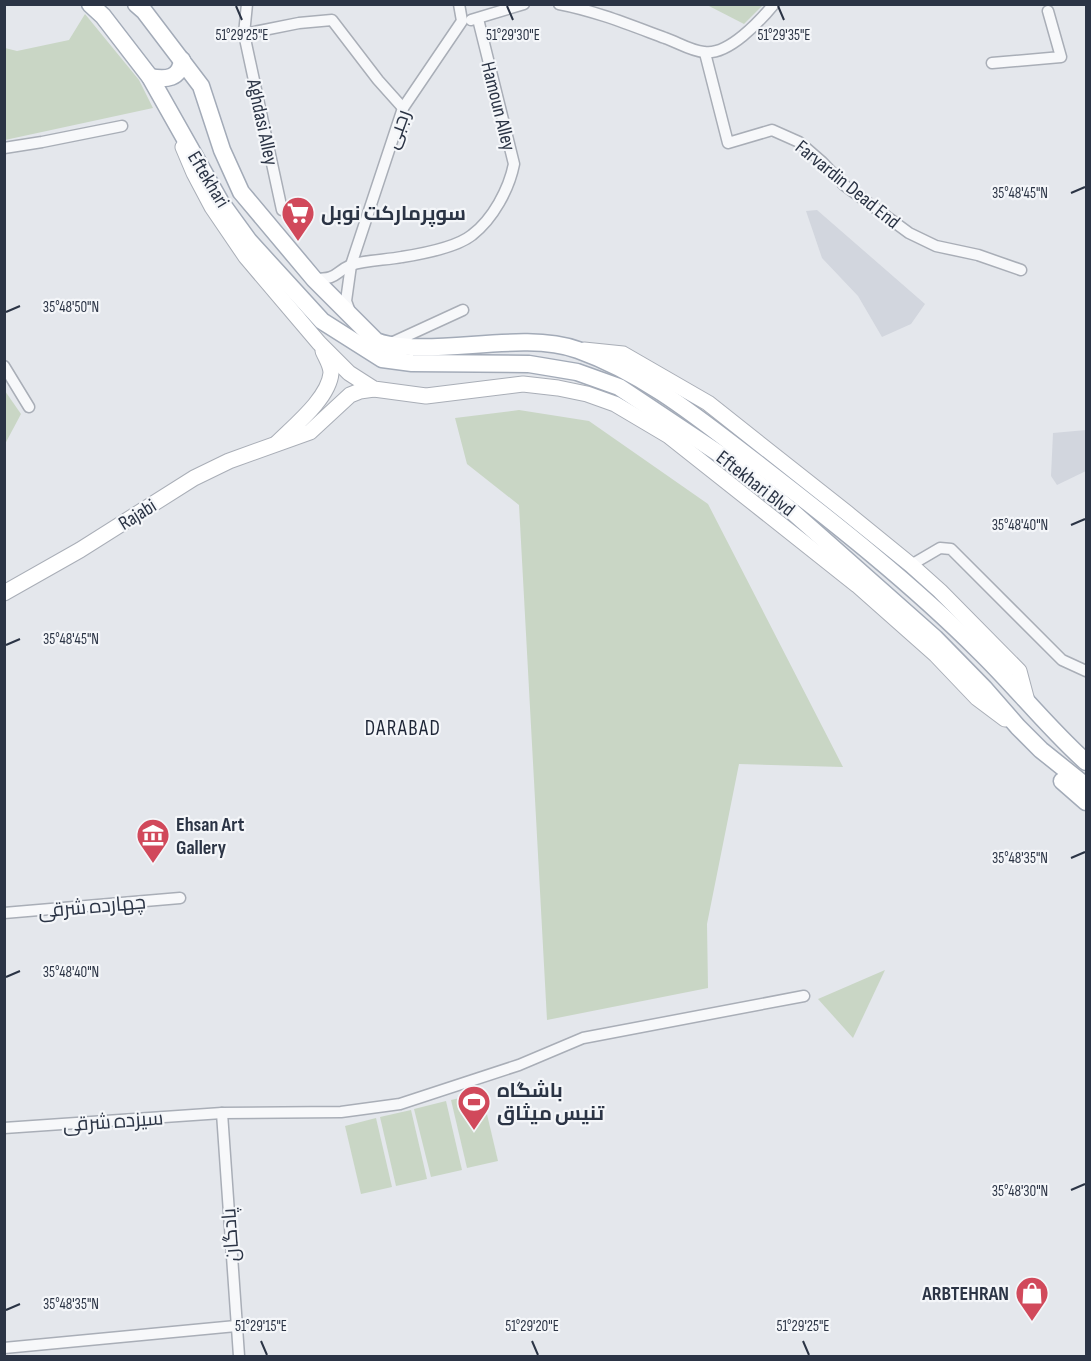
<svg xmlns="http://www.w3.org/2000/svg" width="1091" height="1361" viewBox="0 0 1091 1361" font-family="'Sofia Sans Condensed',Cairo,sans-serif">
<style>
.built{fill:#d2d6de}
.green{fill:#c9d6c5}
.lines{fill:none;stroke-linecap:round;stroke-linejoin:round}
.minor-casing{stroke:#a9aeb7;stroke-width:13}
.secondary-casing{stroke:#a9aeb7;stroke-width:17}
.primary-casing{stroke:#a3abb8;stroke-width:19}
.minor{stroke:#f7f8fa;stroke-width:10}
.secondary{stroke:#fff;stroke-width:15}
.primary{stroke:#fff;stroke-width:16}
.ticks{fill:none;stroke:#2b3445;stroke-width:2}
.labels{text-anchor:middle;stroke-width:4.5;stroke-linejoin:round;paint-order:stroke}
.street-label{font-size:20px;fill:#2b3445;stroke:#f4f6f9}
.poi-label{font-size:20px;font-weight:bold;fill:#2b3445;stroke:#f4f6f9;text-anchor:start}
.neighbourhood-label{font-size:21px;letter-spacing:1.5px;fill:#1d2536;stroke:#f4f6f9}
.ticks-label{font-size:15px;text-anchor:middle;fill:#2b3445;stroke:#f4f6f9;stroke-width:4.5;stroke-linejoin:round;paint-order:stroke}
</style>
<rect width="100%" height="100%" fill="#e4e7ec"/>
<g class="built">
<path d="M817,210L925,304L911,324L882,337L858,296L822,258L806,211Z"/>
<path d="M1086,430V471L1057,485L1051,476L1053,433Z"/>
</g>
<g class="green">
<path d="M707,5L763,4V5L744,24Z"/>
<path d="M85,14L139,80L153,108L5,140V48L17,51L69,40Z"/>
<path d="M5,391L21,414L5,444Z"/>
<path d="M519,410L589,421L708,504L843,767L739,764L707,924L708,988L547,1020L519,505L467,464L455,418Z"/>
<path d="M885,970L853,1038L818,999Z"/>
<path d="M482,1093L498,1161L467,1168L451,1100Z"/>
<path d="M446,1101L462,1170L431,1177L414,1109Z"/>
<path d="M411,1110L427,1179L396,1186L380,1117Z"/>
<path d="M376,1118L392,1187L361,1194L345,1126Z"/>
</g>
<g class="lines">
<defs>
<g id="minor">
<path d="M247,4L244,34L299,23L332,20L378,80L403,108"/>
<path d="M559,4C596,11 630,25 665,38C677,42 691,51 704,52C728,56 760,21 774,4"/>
<path d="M471,20L524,4"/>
<path d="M244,34L282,210"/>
<path d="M705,53L728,143L772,130L799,142L822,162L844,185L909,233L936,246L978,255L1021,270"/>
<path d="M992,63L1061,57L1048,11"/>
<path d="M4,148L42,142L122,126"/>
<path d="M314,279C339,279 333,273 351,265C365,260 387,260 402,257C421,254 457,247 472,235C493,219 509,189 514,164L478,19"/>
<path d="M350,312L346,301L351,265L403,108L462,21L459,4"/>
<path d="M389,344L463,310"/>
<path d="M4,366L29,407"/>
<path d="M911,565L940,548L951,549L1062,660L1086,671"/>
<path d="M4,913L180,898"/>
<path d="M222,1113L239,1356"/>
<path d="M4,1128L222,1113L341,1112L400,1104L519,1065L583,1038L804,996"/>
<path d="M4,1348L236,1326"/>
</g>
<g id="secondary">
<path d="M183,147L194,173L212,207L246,257L319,343L349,373L374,389L426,396L523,384L558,388L587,394L615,404L669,436L857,585L936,655L977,698L1005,719"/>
<path d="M584,350L623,354L708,403L847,513L911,565L940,591L1019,671L1027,701"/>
<path d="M277,443C294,426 329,398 331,373C331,365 326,358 323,351"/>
<path d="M4,593L80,550L194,478L229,461L310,432L350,395L360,391L374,389"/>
</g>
<g id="primary">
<path d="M90,4L103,16L150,77L220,201L249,241L322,321L382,359L412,363L529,364L577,372L619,387L733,463L786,506L935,638L984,688L1018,727L1041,750L1086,786"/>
<path d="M136,4L144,11L201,86L222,150L241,192L314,279L376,341C387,346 399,346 411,347C462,350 530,333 578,350C648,375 703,422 761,466C836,524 912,584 979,651C1016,687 1048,728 1086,762"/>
<path d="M150,77C166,80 180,79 182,60"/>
<path d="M1062,781L1086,802"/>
</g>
</defs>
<use href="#minor" class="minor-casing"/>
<use href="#secondary" class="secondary-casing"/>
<use href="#primary" class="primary-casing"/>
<use href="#minor" class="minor"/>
<use href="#secondary" class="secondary"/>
<use href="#primary" class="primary"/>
</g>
<path class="ticks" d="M236,6L242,20M507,6L513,20M778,6L784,20M1071,193L1085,187M6,312L20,306M1071,525L1085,519M6,645L20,639M1071,858L1085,852M6,977L20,971M1071,1190L1085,1184M6,1310L20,1304M261,1341L267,1355M532,1341L538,1355M803,1341L809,1355"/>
<defs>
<symbol id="supermarket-pin" viewBox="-11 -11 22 30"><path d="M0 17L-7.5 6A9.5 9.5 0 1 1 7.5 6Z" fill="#d1495b" stroke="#f4f6f9"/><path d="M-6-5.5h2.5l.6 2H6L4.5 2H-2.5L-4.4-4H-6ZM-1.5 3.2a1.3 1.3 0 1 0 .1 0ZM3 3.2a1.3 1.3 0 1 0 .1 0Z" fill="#fff"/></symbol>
<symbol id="museum-pin" viewBox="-11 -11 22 30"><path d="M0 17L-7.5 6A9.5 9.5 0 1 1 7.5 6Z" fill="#d1495b" stroke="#f4f6f9"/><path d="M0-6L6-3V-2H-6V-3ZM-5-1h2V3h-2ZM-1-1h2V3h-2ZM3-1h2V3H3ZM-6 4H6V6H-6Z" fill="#fff"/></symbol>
<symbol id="stadium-pin" viewBox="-11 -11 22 30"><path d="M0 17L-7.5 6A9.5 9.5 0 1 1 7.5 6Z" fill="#d1495b" stroke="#f4f6f9"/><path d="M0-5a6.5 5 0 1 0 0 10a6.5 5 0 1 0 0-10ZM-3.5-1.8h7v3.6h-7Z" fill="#fff"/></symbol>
<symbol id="shop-pin" viewBox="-11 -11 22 30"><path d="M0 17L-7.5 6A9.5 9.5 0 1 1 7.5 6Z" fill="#d1495b" stroke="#f4f6f9"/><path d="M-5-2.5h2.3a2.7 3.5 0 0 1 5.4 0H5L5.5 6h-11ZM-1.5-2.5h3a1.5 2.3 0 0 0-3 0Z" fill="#fff"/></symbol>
</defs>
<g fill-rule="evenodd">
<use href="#supermarket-pin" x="279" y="194" width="38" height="52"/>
<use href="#museum-pin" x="134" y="816" width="38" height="52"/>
<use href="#stadium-pin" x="455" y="1083" width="38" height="52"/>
<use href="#shop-pin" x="1013" y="1274" width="38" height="52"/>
</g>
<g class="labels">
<g class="street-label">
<text transform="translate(499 106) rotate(76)" y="7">Hamoun Alley</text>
<text transform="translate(263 122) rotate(78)" y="7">Aghdasi Alley</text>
<text transform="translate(397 129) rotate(-70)" y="7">رجبی</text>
<text transform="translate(209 179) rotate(59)" y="7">Eftekhari</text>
<text transform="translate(848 184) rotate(39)" y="7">Farvardin Dead End</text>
<text transform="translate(756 483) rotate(38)" y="7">Eftekhari Blvd</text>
<text transform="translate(137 514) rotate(-32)" y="7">Rajabi</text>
<text transform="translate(92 906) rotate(-5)" y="7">چهارده شرقی</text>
<text transform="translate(113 1121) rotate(-4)" y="7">سیزده شرقی</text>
<text transform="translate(230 1235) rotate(-94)" y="7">پادگان</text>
</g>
<g class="poi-label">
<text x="321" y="220">سوپرمارکت نوبل</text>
<text x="176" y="831">Ehsan Art<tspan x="176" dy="23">Gallery</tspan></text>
<text x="497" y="1097">باشگاه<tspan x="497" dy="23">تنيس ميثاق</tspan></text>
<text x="1009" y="1300" text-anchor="end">ARBTEHRAN</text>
</g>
<g class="neighbourhood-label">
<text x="403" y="735">DARABAD</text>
</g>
</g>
<g class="ticks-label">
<text x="242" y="40">51°29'25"E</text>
<text x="513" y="40">51°29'30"E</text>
<text x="784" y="40">51°29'35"E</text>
<text x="1020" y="198">35°48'45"N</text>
<text x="71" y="312">35°48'50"N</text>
<text x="1020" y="530">35°48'40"N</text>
<text x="71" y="644">35°48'45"N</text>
<text x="1020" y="863">35°48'35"N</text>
<text x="71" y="977">35°48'40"N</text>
<text x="1020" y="1196">35°48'30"N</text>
<text x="71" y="1309">35°48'35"N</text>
<text x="261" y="1331">51°29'15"E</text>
<text x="532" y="1331">51°29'20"E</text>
<text x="803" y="1331">51°29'25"E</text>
</g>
<rect width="1091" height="1361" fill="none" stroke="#2b3445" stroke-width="12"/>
</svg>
